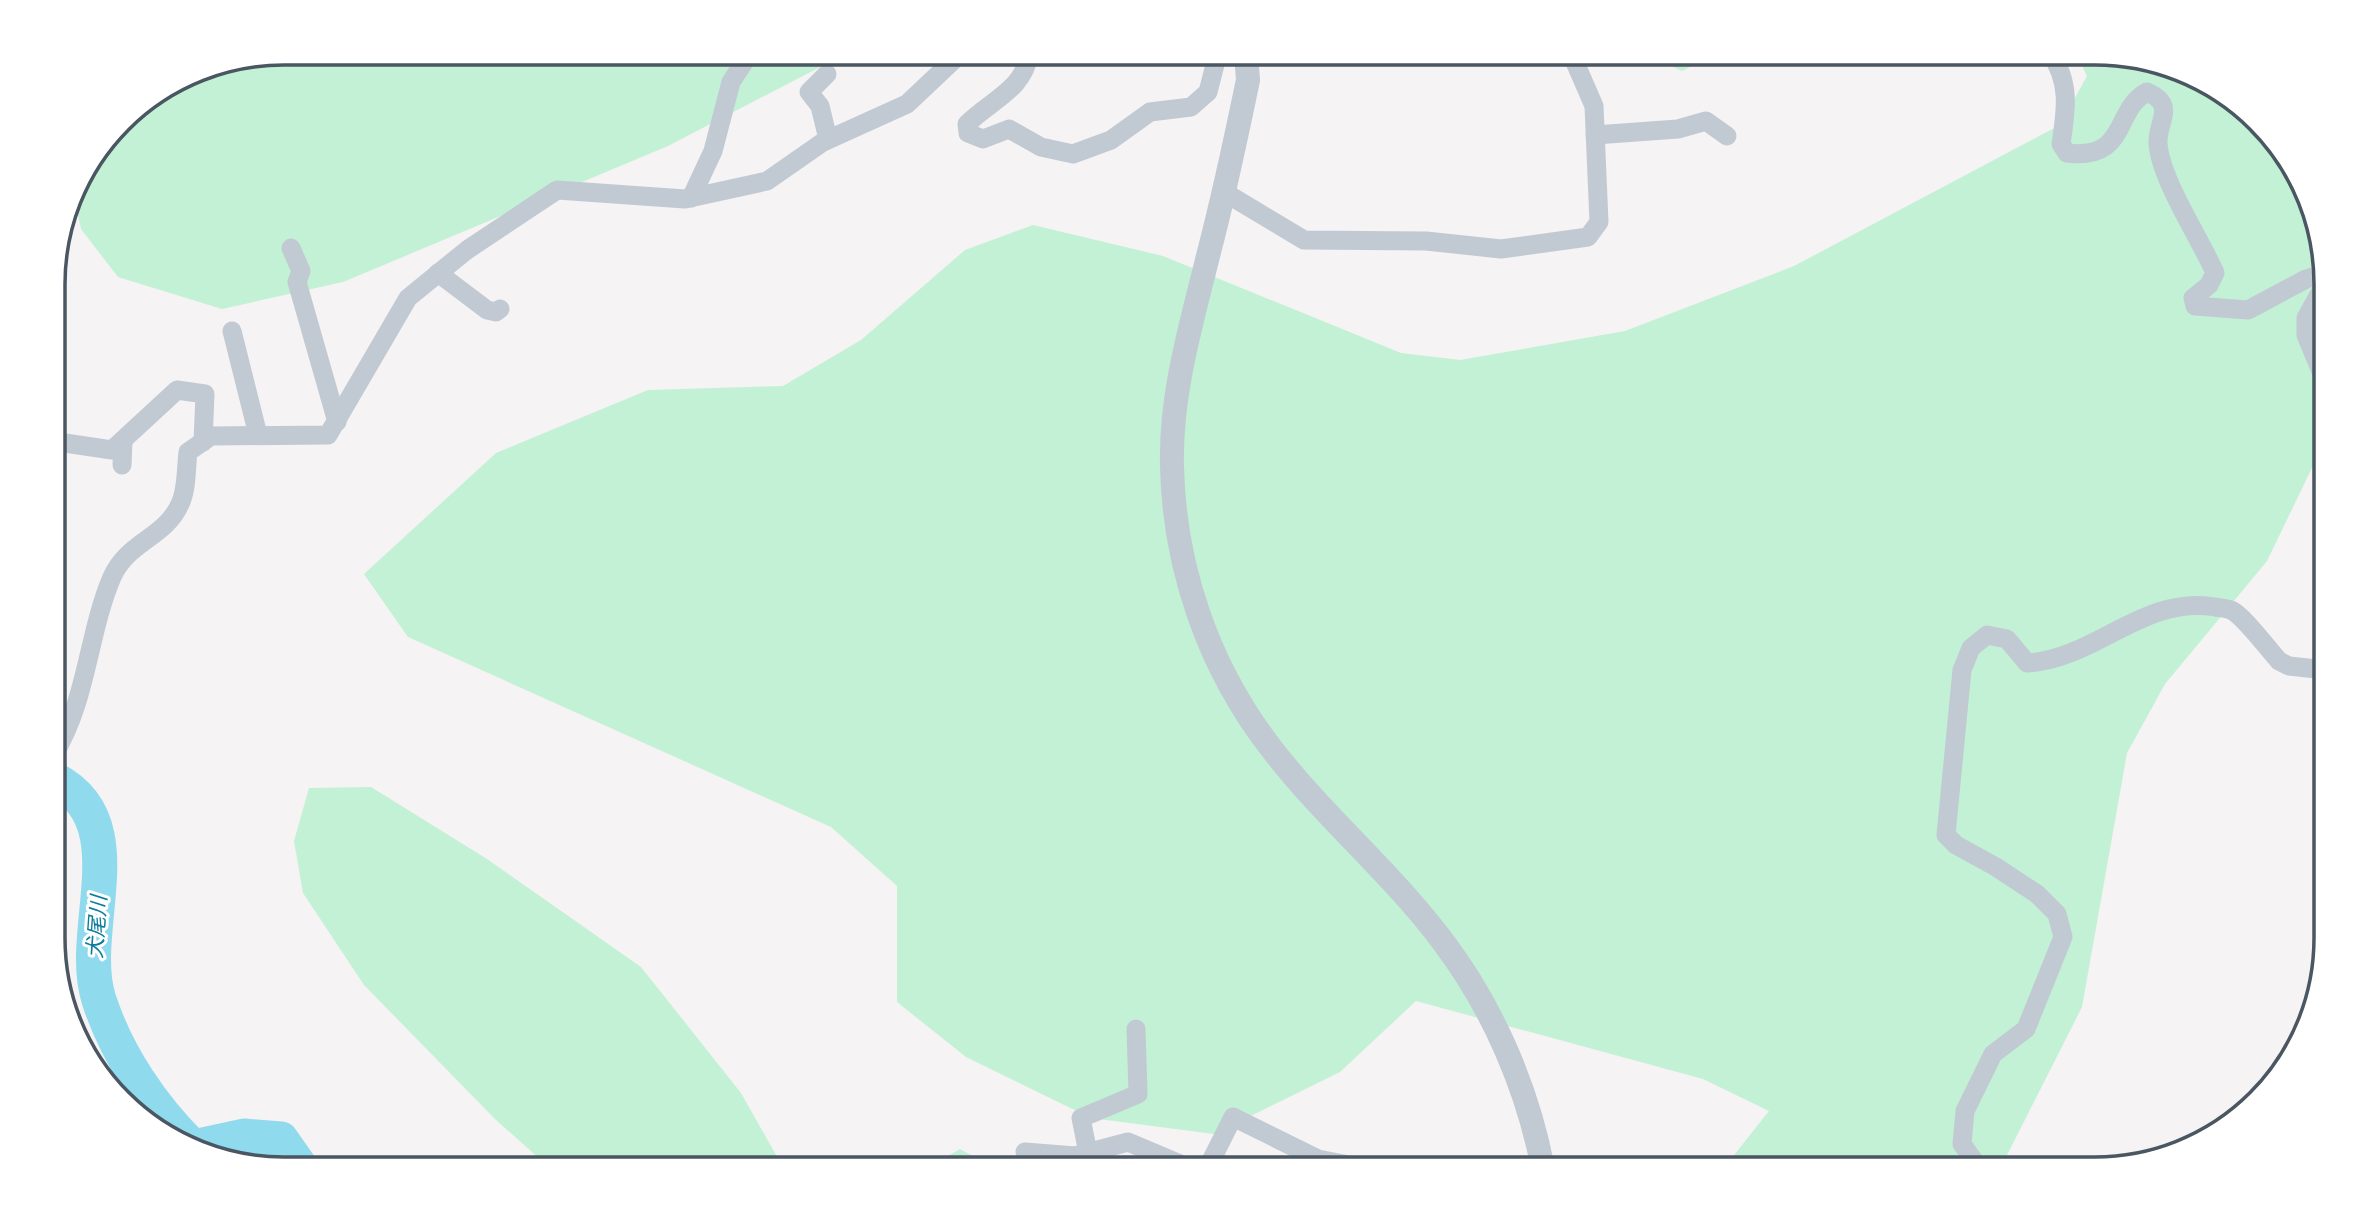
<svg xmlns="http://www.w3.org/2000/svg" width="2379" height="1222" viewBox="0 0 2379 1222" font-family="'PT Sans Narrow','Noto Sans JP',sans-serif">
<style>
.green{fill:#c3f1d5}
.lines{fill:none;stroke-linecap:round;stroke-linejoin:round}
.river{stroke:#90daee;stroke-width:35}
.minor{stroke:#c1cad2;stroke-width:19}
.tertiary{stroke:#c1cad2;stroke-width:24}
.labels{text-anchor:middle;stroke-width:6;stroke-linejoin:round;paint-order:stroke}
.water-label{font-size:21px;font-style:italic;fill:#0c7c9b;stroke:#fff}
.rim{fill:none;stroke:#4a5661;stroke-width:3.5}
</style>
<rect width="100%" height="100%" fill="#f5f3f3"/>
<g class="green">
<path d="M283,53H847L668,146L343,282L222,309L118,277L81,229L73,192L76,182L131,110L195,70Z"/>
<path d="M1641,53H1718L1682,71Z"/>
<path d="M2076,53H2096L2197,76L2279,143L2325,254V441L2267,561L2165,684L2127,753L2082,1007L2000,1169H1723L1769,1111L1703,1079L1416,1001L1340,1072L1214,1134L1091,1118L966,1057L897,1002V886L831,827L408,637L364,574L496,453L648,390L783,386L861,340L965,250L1033,225L1163,256L1401,353L1460,360L1625,331L1794,266L2060,125L2087,76Z"/>
<path d="M371,787L487,859L641,967L741,1093L784,1169H551L495,1119L364,985L303,893L294,841L309,788Z"/>
<path d="M960,1149L996,1169H926Z"/>
</g>
<g class="lines">
<path class="river" d="M54,779C138,822 76,930 99,1000C117,1055 152,1107 193,1147L244,1136L281,1139L302,1169"/>
<g class="minor">
<path d="M1029,53C1025,89 991,100 967,124L968,133L983,139L1009,129L1041,147L1073,154L1111,140L1150,112L1191,107L1208,92L1218,53"/>
<path d="M2050,53C2071,82 2066,111 2061,144L2067,153C2129,160 2113,110 2147,92C2177,105 2157,121 2158,143C2160,179 2200,238 2215,273L2209,285L2193,298L2195,306L2248,310L2306,279L2319,275L2325,284L2306,318V335L2325,381"/>
<path d="M827,74L809,92L820,106L828,139"/>
<path d="M1595,135L1678,129L1706,121L1727,136"/>
<path d="M1224,192L1304,240L1426,241L1501,249L1588,237L1599,222L1594,106L1571,53"/>
<path d="M691,198L713,151L731,82L750,53"/>
<path d="M291,248L301,271L297,282L337,422"/>
<path d="M438,273L487,310L496,312L500,309"/>
<path d="M232,331L258,435"/>
<path d="M65,443L112,450L177,390L205,394L203,442"/>
<path d="M122,465L123,440"/>
<path d="M54,754C87,701 88,633 112,577C128,541 165,538 180,504C187,490 186,468 188,452L211,436L328,435L408,298L467,250L557,190L685,199L767,181L823,142L907,104L961,53"/>
<path d="M1025,1152L1075,1156"/>
<path d="M1088,1153L1081,1118L1138,1094L1136,1029"/>
<path d="M671,1166L672,1169"/>
<path d="M1068,1169L1075,1156L1128,1142L1192,1169"/>
<path d="M1207,1169L1233,1117L1318,1159L1359,1167L1448,1169"/>
<path d="M1980,1169L1962,1144L1965,1111L1993,1054L2026,1029L2063,937L2057,914L2037,894L1996,867L1956,845L1946,835L1962,670L1971,648L1987,635L2007,639L2027,663C2096,659 2143,595 2215,607C2219,608 2226,608 2231,610C2244,616 2268,649 2279,661L2289,666L2326,670"/>
</g>
<path class="tertiary" d="M1246,53L1248,80C1236,138 1224,195 1209,252C1192,322 1170,393 1172,466C1174,568 1209,668 1271,748C1324,817 1392,873 1444,943C1493,1008 1528,1089 1543,1169"/>
</g>
<g class="labels">
<g class="water-label">
<text transform="translate(97 927) rotate(-86)" y="7">犬尾川</text>
</g>
</g>
<path d="M0 0H2379V1222H0ZM284 65H2095A219 219 0 0 1 2314 284V938A219 219 0 0 1 2095 1157H284A219 219 0 0 1 65 938V284A219 219 0 0 1 284 65Z" fill="#fff" fill-rule="evenodd"/>
<path class="rim" d="M284 65H2095A219 219 0 0 1 2314 284V938A219 219 0 0 1 2095 1157H284A219 219 0 0 1 65 938V284A219 219 0 0 1 284 65Z"/>
</svg>
